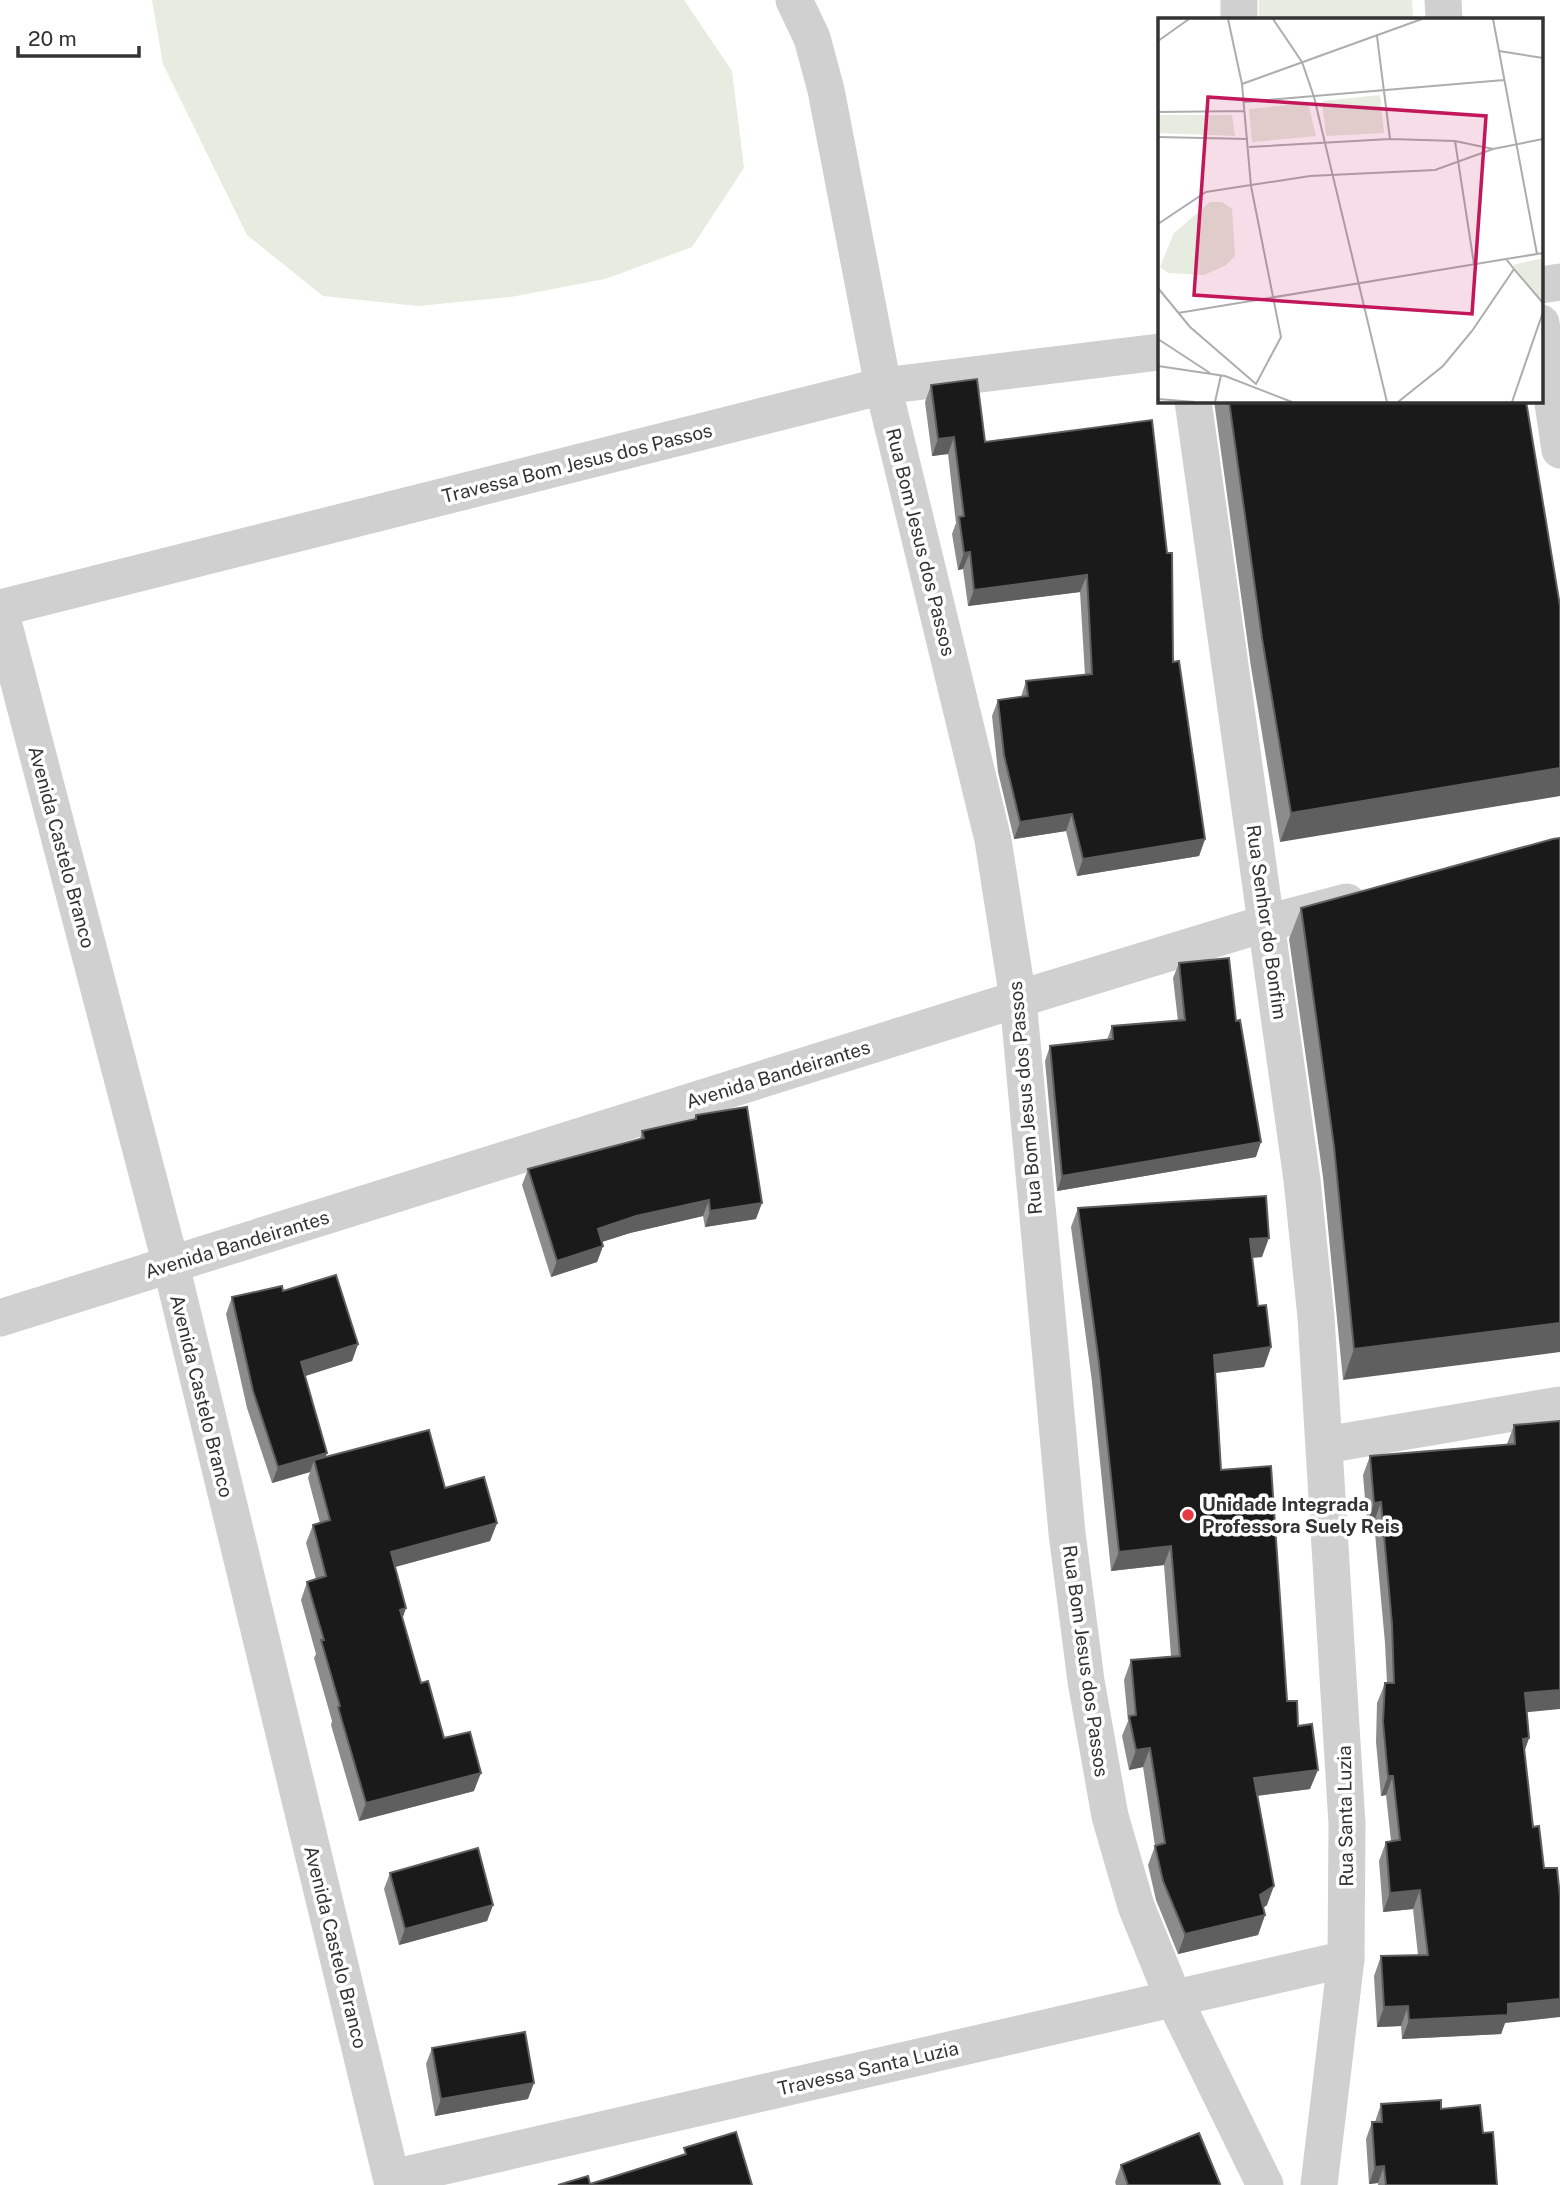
<svg xmlns="http://www.w3.org/2000/svg" width="1560" height="2185" viewBox="0 0 1560 2185" font-family="'Public Sans',sans-serif">
<style>
.green{fill:#e6ecdf}
.lines{fill:none;stroke-linecap:round;stroke-linejoin:round}
.minor{stroke:#d0d0d0;stroke-width:37}
.wall{fill:#8c8c8c}
.shaded-wall{fill:#5f5f5f}
.building{fill:#1a1a1a;stroke:#5f5f5f;stroke-width:2}
.poi-dot{fill:#e63946;stroke:#fff;stroke-width:2.5}
.labels{text-anchor:middle;stroke-width:7;stroke-linejoin:round;paint-order:stroke}
.street-label{font-size:19px;fill:#333;stroke:#fff}
.poi-label{font-size:19px;font-weight:bold;fill:#333;stroke:#fff;text-anchor:start}
.inset-road{fill:none;stroke:#adadad;stroke-width:2}
.view{fill:#c2185b;fill-opacity:0.15;stroke:#c2185b;stroke-width:3.5}
.inset-edge{fill:none;stroke:#333;stroke-width:3.5}
</style>
<rect width="100%" height="100%" fill="#fff"/>
<g class="green">
<path d="M152,0H684L732,71L744,168L692,247L605,279L511,297L418,306L323,296L247,235L163,64Z"/>
<path d="M1259,0H1412L1413,19H1259Z"/>
</g>
<g class="lines">
<g class="minor">
<path d="M794,0L812,38L826,90L883,386L993,840L1018,999L1067,1533L1086,1681L1110,1816L1136,1906L1173,1997L1265,2185"/>
<path d="M1239,0V19"/>
<path d="M1443,0L1444,19"/>
<path d="M1541,285L1560,282"/>
<path d="M1541,323L1560,450"/>
<path d="M1193,401L1302,1180L1316,1317L1347,1824L1346,1959L1319,2185"/>
<path d="M0,608L883,386L1159,352"/>
<path d="M0,610L171,1265L393,2185"/>
<path d="M0,1318L1018,999L1267,923L1347,902"/>
<path d="M1325,1445L1560,1405"/>
<path d="M392,2178L1346,1959"/>
</g>
</g>
<g class="wall">
<path d="M931,385L985,442L1173,662L1205,839L1199,856L1077,876L1066,831L1014,839L998,772L992,716L998,700L1021,697L1026,681L1085,675L1080,592L968,606L963,569L958,570L952,534L956,523L948,454L932,456L925,402Z"/>
<path d="M1214,401H1526L1280,842L1251,667Z"/>
<path d="M1553,839L1343,1380L1323,1177L1289,939L1301,908Z"/>
<path d="M1179,963L1236,1021L1256,1157L1057,1191L1045,1061L1050,1046L1107,1040L1112,1026L1178,1021L1173,978Z"/>
<path d="M696,1115L756,1219L705,1227L703,1216L630,1233L602,1242L603,1246L597,1262L551,1277L522,1185L528,1169L640,1139L642,1131L694,1119Z"/>
<path d="M1078,1208L1262,1257L1252,1258L1258,1306L1271,1347L1264,1367L1215,1373L1221,1470L1287,1701L1298,1726L1310,1789L1257,1796L1267,1905L1263,1908L1265,1915L1258,1935L1178,1954L1156,1900L1148,1865L1155,1846L1143,1767L1129,1770L1122,1736L1128,1721L1124,1680L1131,1660L1171,1656L1164,1565L1111,1571L1092,1382L1071,1227Z"/>
<path d="M283,1291L358,1344L352,1361L305,1376L325,1457L445,1488L497,1523L490,1541L395,1567L402,1619L421,1683L444,1738L474,1791L359,1821L331,1725L332,1721L314,1658L316,1654L301,1600L307,1582L316,1579L306,1543L313,1525L320,1523L308,1478L310,1472L272,1483L247,1408L226,1314L232,1297Z"/>
<path d="M1514,1425L1527,1712L1529,1738L1524,1752L1505,2023L1501,2034L1402,2039L1401,2026L1377,2027L1374,1976L1381,1956L1418,1955L1413,1909L1383,1912L1379,1861L1386,1842L1391,1841L1386,1795L1381,1796L1376,1742L1377,1703L1385,1683H1387L1385,1643L1374,1522H1367L1363,1475L1370,1456L1507,1444Z"/>
<path d="M390,1873L493,1905L487,1921L399,1945L384,1889Z"/>
<path d="M432,2048L528,2099L435,2116L426,2064Z"/>
<path d="M1381,2104L1441,2109L1483,2133L1497,2185H1378V2183L1369,2184L1366,2139L1372,2122H1375Z"/>
<path d="M1121,2165L1220,2184L1219,2185H1116L1115,2182Z"/>
</g>
<g class="shaded-wall">
<path d="M954,437L948,454L932,456L938,439Z"/>
<path d="M970,552L963,569L958,570L964,553Z"/>
<path d="M1087,575L1080,592L968,606L974,590Z"/>
<path d="M1560,768V796L1280,842L1291,813Z"/>
<path d="M1072,814L1066,831L1014,839L1020,822Z"/>
<path d="M1205,839L1199,856L1077,876L1083,859Z"/>
<path d="M1261,1142L1256,1157L1057,1191L1062,1176Z"/>
<path d="M709,1200L703,1216L630,1233L592,1245L598,1229L636,1216Z"/>
<path d="M762,1203L756,1219L705,1227L710,1211Z"/>
<path d="M1269,1238L1262,1257L1243,1258L1250,1239Z"/>
<path d="M603,1246L597,1262L551,1277L557,1261Z"/>
<path d="M1560,1323V1352L1343,1380L1354,1349Z"/>
<path d="M358,1344L352,1361L296,1379L301,1362Z"/>
<path d="M1271,1347L1264,1367L1207,1374L1214,1355Z"/>
<path d="M327,1453L321,1469L314,1460L310,1472L272,1483L278,1467Z"/>
<path d="M1381,1502L1374,1522H1367L1374,1503Z"/>
<path d="M497,1523L490,1541L384,1570L391,1552Z"/>
<path d="M1171,1546L1164,1565L1111,1571L1119,1552Z"/>
<path d="M406,1608L400,1626V1610Z"/>
<path d="M1560,1690V1709L1518,1713L1525,1693Z"/>
<path d="M1529,1738L1522,1758L1523,1739Z"/>
<path d="M1150,1748L1143,1767L1129,1770L1136,1750Z"/>
<path d="M1318,1770L1310,1789L1247,1797L1254,1778Z"/>
<path d="M481,1773L474,1791L359,1821L366,1803Z"/>
<path d="M1388,1776H1393L1386,1795L1381,1796Z"/>
<path d="M1274,1886L1267,1905L1253,1915L1260,1895Z"/>
<path d="M1420,1890L1413,1909L1383,1912L1390,1893Z"/>
<path d="M493,1905L487,1921L399,1945L405,1929Z"/>
<path d="M1265,1915L1258,1935L1178,1954L1185,1934Z"/>
<path d="M1560,1999V2017L1505,2023L1501,2034L1402,2039L1409,2020L1508,2004Z"/>
<path d="M1408,2006L1401,2026L1377,2027L1384,2007Z"/>
<path d="M534,2083L528,2099L435,2116L441,2099Z"/>
<path d="M1384,2166L1378,2183L1369,2184L1375,2167Z"/>
</g>
<g class="building">
<path d="M977,379L985,442L1152,420L1167,553H1172L1173,662L1179,661L1205,839L1083,859L1072,814L1020,822L1004,755L998,700L1028,696L1026,681L1092,674L1087,575L974,590L970,552L964,553L959,517L964,516L954,437L938,439L931,385Z"/>
<path d="M1229,401H1526L1560,606V768L1291,813L1262,638Z"/>
<path d="M1560,838V1323L1354,1349L1334,1146L1301,908L1553,839Z"/>
<path d="M1229,958L1236,1021L1240,1020L1261,1142L1062,1176L1050,1046L1113,1039L1112,1026L1185,1020L1179,963Z"/>
<path d="M747,1107L762,1203L710,1211L709,1200L636,1216L598,1229L603,1246L557,1261L528,1169L644,1138L642,1131L696,1119V1115Z"/>
<path d="M1266,1196L1269,1238L1250,1239L1258,1306L1266,1305L1271,1347L1214,1355L1221,1470L1271,1466L1287,1701H1297L1298,1726L1312,1724L1318,1770L1254,1778L1274,1886L1260,1895L1265,1915L1185,1934L1163,1881L1155,1846L1165,1843L1150,1748L1136,1750L1129,1716L1136,1715L1131,1660L1180,1656L1171,1546L1119,1552L1099,1363L1078,1208Z"/>
<path d="M336,1275L358,1344L301,1362L327,1453L278,1467L253,1391L232,1297L282,1286L283,1291Z"/>
<path d="M1560,1421V1690L1525,1693L1529,1738L1523,1739L1533,1827L1539,1826L1544,1868H1557L1560,1897V1999L1508,2004V2015L1409,2020L1408,2006L1384,2007L1381,1956L1428,1955L1420,1890L1390,1893L1386,1842L1400,1840L1393,1776H1388L1383,1722L1385,1683H1394L1392,1624L1381,1502L1374,1503L1370,1456L1515,1444L1514,1425Z"/>
<path d="M429,1430L445,1488L484,1477L497,1523L391,1552L406,1608L400,1610L421,1683L428,1681L444,1738L470,1732L481,1773L366,1803L338,1707L340,1706L321,1640H324L307,1582L326,1576L313,1525L330,1520L314,1460Z"/>
<path d="M478,1848L493,1905L405,1929L390,1873Z"/>
<path d="M525,2032L534,2083L441,2099L432,2048Z"/>
<path d="M1441,2100V2109L1480,2105L1483,2133L1493,2132L1497,2185H1386L1384,2166L1375,2167L1372,2122H1382L1381,2104Z"/>
<path d="M736,2132L752,2185H558L588,2176L590,2184L686,2154L684,2148Z"/>
<path d="M1199,2133L1220,2184L1217,2185H1128L1121,2165Z"/>
</g>
<circle class="poi-dot" cx="1188" cy="1515" r="7"/>
<g class="labels">
<g class="street-label">
<text transform="translate(577 463) rotate(-14)" y="7">Travessa Bom Jesus dos Passos</text>
<text transform="translate(921 542) rotate(76)" y="7">Rua Bom Jesus dos Passos</text>
<text transform="translate(62 847) rotate(75)" y="7">Avenida Castelo Branco</text>
<text transform="translate(1267 922) rotate(82)" y="7">Rua Senhor do Bonfim</text>
<text transform="translate(778 1074) rotate(-17)" y="7">Avenida Bandeirantes</text>
<text transform="translate(1025 1098) rotate(-95)" y="7">Rua Bom Jesus dos Passos</text>
<text transform="translate(237 1244) rotate(-17)" y="7">Avenida Bandeirantes</text>
<text transform="translate(202 1396) rotate(76)" y="7">Avenida Castelo Branco</text>
<text transform="translate(1086 1661) rotate(82)" y="7">Rua Bom Jesus dos Passos</text>
<text transform="translate(1345 1816) rotate(-91)" y="7">Rua Santa Luzia</text>
<text transform="translate(336 1947) rotate(76)" y="7">Avenida Castelo Branco</text>
<text transform="translate(868 2068) rotate(-13)" y="7">Travessa Santa Luzia</text>
</g>
<g class="poi-label">
<text x="1202" y="1511">Unidade Integrada<tspan x="1202" dy="22">Professora Suely Reis</tspan></text>
</g>
</g>
<g transform="translate(1158 18)">
<rect width="385" height="385" fill="#fff"/>
<path d="M222,77L226,115L168,118L164,83ZM150,85L158,118L94,124L91,91ZM0,97H74L77,118L0,115ZM52,184H64L74,191L77,238L68,247L46,257L10,255L2,249L16,215ZM385,240V285L355,247Z" fill="#e6ecdf"/>
<path class="inset-road" d="M115,1L144,44L156,79L229,384M335,1L379,236M219,18L232,121M0,23L31,1M341,33L385,40M84,66L264,1M86,84L346,62M0,94L87,93M0,119L90,121M297,123L316,246M91,129L232,121L297,123L335,131L385,121M0,206L48,174L152,158L277,152L335,131M356,251L385,285M0,270L32,309L98,366L123,319L93,168L84,66L70,1M20,295L385,235M0,321L52,355M0,348L67,358L134,384M0,381L37,384M57,384L63,357M240,384L285,348L314,313L356,251L348,241M354,384L385,294"/>
<path class="view" d="M50,79L328,98L314,296L36,277Z"/>
<rect width="385" height="385" class="inset-edge"/>
</g>
<path d="M18 46v10h121v-10" fill="none" stroke="#333333" stroke-width="3.5"/>
<text x="28" y="46" font-size="21" fill="#333333" stroke="#ffffff" stroke-width="5" paint-order="stroke">20 m</text>
</svg>
